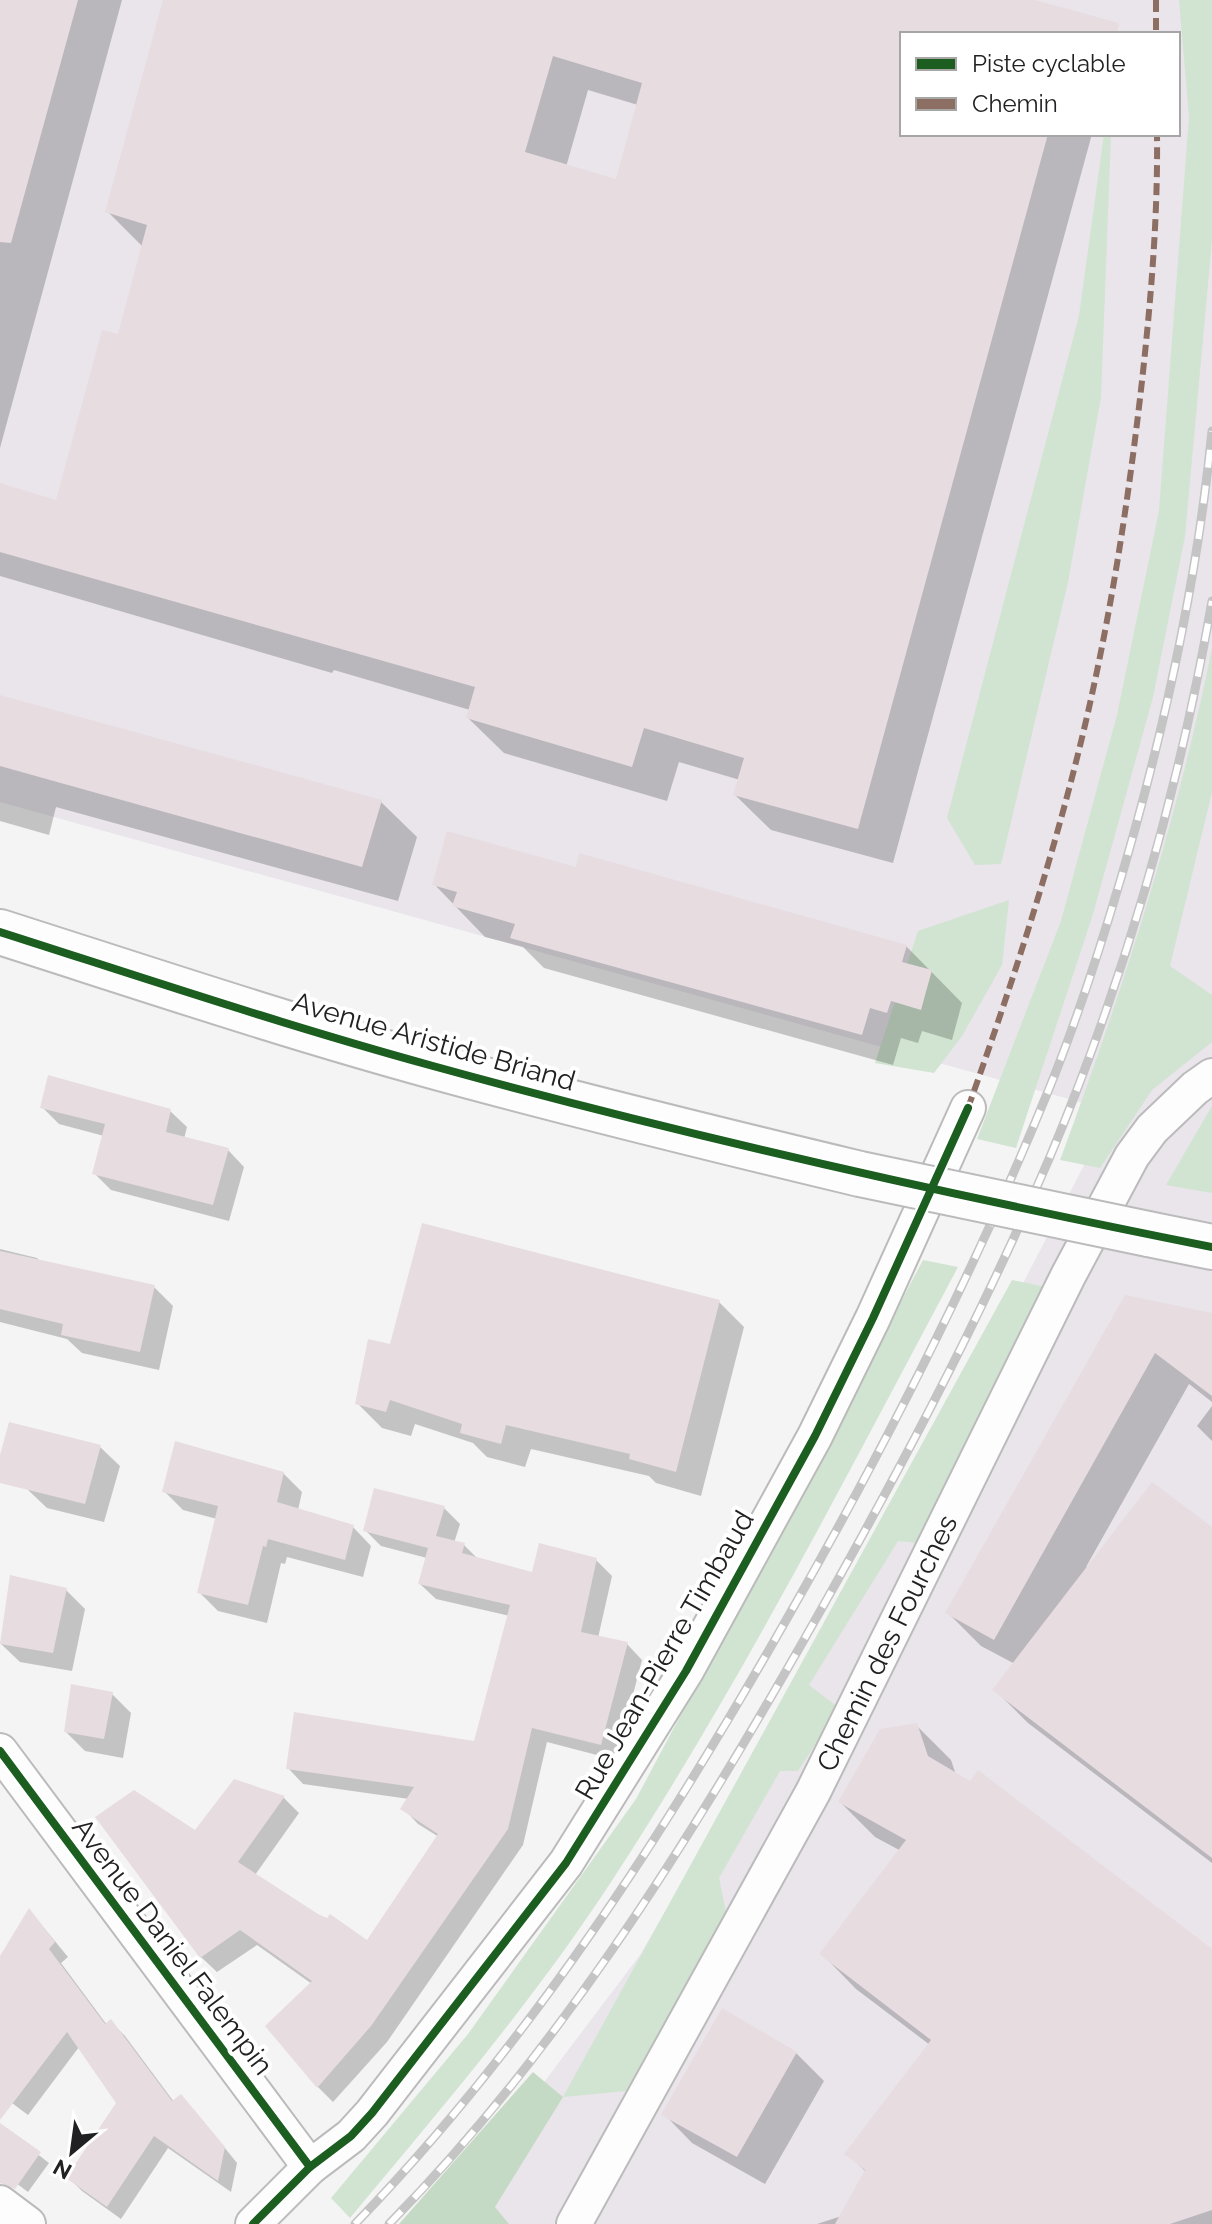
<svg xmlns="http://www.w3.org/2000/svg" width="1212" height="2224" viewBox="0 0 1212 2224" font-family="Raleway,sans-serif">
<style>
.built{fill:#e9e5eb;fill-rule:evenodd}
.green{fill:#d0e4d1}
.forest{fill:#c5dac5}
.shadow{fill:#0003;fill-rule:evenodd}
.building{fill:#e7dce0;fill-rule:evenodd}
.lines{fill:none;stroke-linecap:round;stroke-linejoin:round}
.minor-casing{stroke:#bcbbbc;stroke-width:38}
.secondary-casing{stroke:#bcbbbc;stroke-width:48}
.minor{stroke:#fefdfe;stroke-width:34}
.secondary{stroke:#fefdfe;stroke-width:44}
.rail-casing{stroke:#c4c4c4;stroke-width:9}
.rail{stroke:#fff;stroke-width:6;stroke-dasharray:18;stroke-linecap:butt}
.secondary-bridge-casing{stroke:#bcbbbc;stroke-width:48;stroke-linecap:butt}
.secondary-bridge{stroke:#fefdfe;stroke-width:44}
.quiet{stroke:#8d6e63;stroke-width:6;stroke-dasharray:12 6;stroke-linecap:butt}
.cycleway-casing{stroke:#fff;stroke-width:13}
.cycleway{stroke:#1b5e20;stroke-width:8}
.labels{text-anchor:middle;stroke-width:8;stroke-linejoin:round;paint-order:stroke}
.street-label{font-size:28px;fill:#212022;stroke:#fff}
</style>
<rect width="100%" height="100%" fill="#f5f4f5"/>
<path class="built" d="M0,0H1212V2224H421L504,2135L640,1955L972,1382L1112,1111L0,802ZM902,34H1178V134H902Z"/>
<g class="green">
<path d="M1179,0H1212V240L1185,536L1153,697L1093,914L1016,1148L977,1139L1061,921L1117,715L1159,511L1189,117Z"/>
<path d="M1104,134H1111L1101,397L1068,582L1001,864L975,865L947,818L1079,316Z"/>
<path d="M1212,648V792L1170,966L1212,995V1042L1152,1090L1100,1168L1060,1160C1122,993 1177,823 1212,648Z"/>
<path d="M1009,900L1002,965L962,1036L934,1073L875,1063L918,931Z"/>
<path d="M1212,1106V1193L1166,1185Z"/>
<path d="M923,1260L958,1267C848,1473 741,1683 613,1879C535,1999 441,2109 350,2218L331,2198L468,2034L636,1799Z"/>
<path d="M1012,1280L1065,1291L929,1544L898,1541L809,1685L839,1708L798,1771H780L719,1878L726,1912L626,2091L563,2097Z"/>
</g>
<path class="forest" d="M533,2072L563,2097L495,2207L509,2224H399Z"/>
<g class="shadow">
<path d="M0,0H122L0,448Z"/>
<path d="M165,0H1028L1100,34H902V134H1092L893,863L771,830L735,795L740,780L679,762L667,801L504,753L468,718L470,710L334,670L332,673L0,576V485L57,503L119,337L143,247L108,212ZM588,90L638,105L617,182L566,167Z"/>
<path d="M0,697L381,802L417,837L398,901L56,807L49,835L0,821Z"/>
<path d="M577,869L906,946L962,1003L952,1040L922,1031L918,1043L901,1038L893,1065L544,968L523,947L485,937L434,884Z"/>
<path d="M42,1107L170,1111L187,1127L184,1139L228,1150L244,1167L229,1221L111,1190L94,1173L104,1136L59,1124Z"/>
<path d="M0,1249L37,1258L41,1262L154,1287L173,1306L159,1370L82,1353L67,1339L0,1322Z"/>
<path d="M1126,1297L1212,1315V1402L1189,1384L1086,1567L1212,1530V1863L1028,1723L995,1690L1015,1664L981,1646L948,1613Z"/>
<path d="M719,1302L744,1327L701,1496L656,1483L649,1476L531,1449L525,1467L487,1457L473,1443L415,1424L411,1436L382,1428L358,1404L391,1346Z"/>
<path d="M1212,1406V1441L1197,1426Z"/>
<path d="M100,1447L120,1466L104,1522L47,1508L27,1489Z"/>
<path d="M283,1473L302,1492L298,1510L353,1527L371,1546L363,1577L287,1557L285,1564L281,1563L267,1623L218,1611L199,1592L217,1519L183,1510L164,1491Z"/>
<path d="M444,1508L460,1524L454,1543L464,1545L478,1559L533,1574L596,1560L612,1576L598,1638L627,1644L642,1660L616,1760L547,1742L523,1845L387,2042L333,2102L318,2087L312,1984L257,1945L217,1972L201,1957L196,1833L234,1782L284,1798L299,1813L255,1875L317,1916L367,1942L439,1837L418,1824L403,1808L409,1799L303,1784L288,1768L475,1743L510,1616L436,1599L420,1584L427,1558L381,1546L365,1530Z"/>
<path d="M66,1590L85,1609L72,1671L20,1662L0,1643Z"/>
<path d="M112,1694L131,1713L123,1758L85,1751L66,1732Z"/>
<path d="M916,1725L951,1760L956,1775L1212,1951V2224H929L882,2188L847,2153L930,2045L856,1989L822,1954L901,1851L875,1837L840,1802Z"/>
<path d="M30,1911L68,1957L61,1963L107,2025L111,2022L125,2036L174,2102L194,2110L237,2163L231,2192L168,2148L121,2219L82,2191L69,2178L118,2103L79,2047L28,2115L0,2094V1959Z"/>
<path d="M796,2053L824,2081L765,2184L692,2143L664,2114Z"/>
<path d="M4,2128L49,2163L28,2192L0,2171V2134Z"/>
<path d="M860,2210L874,2224H817Z"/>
</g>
<g class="building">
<path d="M0,0H78L11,243L0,242Z"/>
<path d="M163,0H1035L1119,23L1117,34H902V134H1048L858,829L733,795L744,758L644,728L632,767L466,718L475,687L0,552V483L56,500L102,330L118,334L147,225L105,212ZM553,56L642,83L616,179L525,152Z"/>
<path d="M0,695L382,800L362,867L0,766Z"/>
<path d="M447,831L576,867L579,853L907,945L902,962L932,970L921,1010L891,1001L887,1013L870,1008L862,1035L510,938L515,924L452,906L457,892L432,885Z"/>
<path d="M48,1075L171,1109L166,1132L229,1148L213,1205L92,1174L105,1124L40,1108Z"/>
<path d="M422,1223L720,1300L676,1472L629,1459L630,1454L506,1425L501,1444L460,1433L462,1424L390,1400L386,1412L355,1404L368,1339L390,1344Z"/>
<path d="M0,1251L155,1285L140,1352L61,1335L63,1324L0,1309Z"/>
<path d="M1125,1295L1212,1313V1396L1155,1353L994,1640L945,1613Z"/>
<path d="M9,1422L101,1445L85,1504L0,1483V1455Z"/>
<path d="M175,1441L284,1472L277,1502L354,1525L345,1560L268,1539L266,1547L263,1546L248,1605L197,1593L218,1506L162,1492Z"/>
<path d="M1152,1482L1212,1527V1858L992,1690Z"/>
<path d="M374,1488L445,1506L436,1536L465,1543L462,1553L532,1572L539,1543L597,1558L581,1632L628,1642L601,1745L532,1728L508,1829L371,2026L317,2088L265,2026L312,1981L240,1930L200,1958L95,1817L134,1790L195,1830L234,1779L285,1796L238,1862L318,1914L327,1918L330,1914L367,1940L438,1834L400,1809L414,1787L286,1769L294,1712L474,1741L510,1605L418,1584L428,1548L363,1531Z"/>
<path d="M10,1575L67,1588L53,1653L0,1644Z"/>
<path d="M71,1684L113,1692L104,1739L64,1732Z"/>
<path d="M917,1723L928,1756L970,1781L978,1770L1212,1949V2210L1170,2224H835L865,2170L844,2154L931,2040L819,1954L906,1840L838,1802L880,1729Z"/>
<path d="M29,1908L55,1942L49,1949L105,2024L111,2019L172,2101L181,2094L225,2147L218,2181L154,2136L107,2207L66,2178L116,2103L67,2032L0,2120V1956Z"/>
<path d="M722,2008L797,2052L737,2157L661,2115Z"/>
<path d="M0,2123L41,2152L15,2189L0,2183Z"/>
</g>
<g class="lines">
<defs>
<g id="minor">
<path d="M0,1751L310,2167"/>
<path d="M0,2203L28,2224"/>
<path d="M253,2224L310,2167L351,2136L372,2113L566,1863L686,1671L815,1436L873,1318L968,1108"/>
<path id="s1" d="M574,2224L813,1792L1068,1276L1132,1156L1152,1129L1195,1088L1212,1076"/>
</g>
<g id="secondary">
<path d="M0,932C144,978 287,1026 433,1066C575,1105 718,1140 860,1174"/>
<path d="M1148,1234L1212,1247"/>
</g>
</defs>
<use href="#minor" class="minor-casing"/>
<use href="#secondary" class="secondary-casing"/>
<use href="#minor" class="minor"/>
<use href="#secondary" class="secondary"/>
<defs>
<g id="rail">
<path d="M355,2224C530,2043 665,1833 789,1615C886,1445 975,1270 1049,1089C1077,1020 1100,949 1121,878C1164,732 1197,582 1212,431"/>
<path d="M389,2224C555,2055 684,1850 801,1645C891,1487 977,1326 1049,1159C1124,981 1179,791 1212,601"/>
</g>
</defs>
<use href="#rail" class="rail-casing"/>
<use href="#rail" class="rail"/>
<defs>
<path id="secondary-bridge" d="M860,1174L1148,1234"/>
</defs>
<use href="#secondary-bridge" class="secondary-bridge-casing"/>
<use href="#secondary-bridge" class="secondary-bridge"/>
<g class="quiet">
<path d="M1156,0V34"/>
<path d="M968,1108C1010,990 1049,871 1079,750C1109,629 1128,505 1142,381C1151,299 1158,216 1157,134"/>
</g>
<defs>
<g id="cycleway">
<path d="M0,932C144,978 287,1026 433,1066C690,1137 950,1195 1212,1247"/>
<path d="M0,1751L310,2167"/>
<path d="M253,2224L310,2167L351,2136L372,2113L566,1863L686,1671L815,1436L873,1318L968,1108"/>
</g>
</defs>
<use href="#cycleway" class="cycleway-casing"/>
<use href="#cycleway" class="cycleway"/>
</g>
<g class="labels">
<g class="street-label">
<text transform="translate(434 1041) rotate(16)" y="10">Avenue Aristide Briand</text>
<text dy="10" stroke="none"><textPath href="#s1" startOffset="660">Chemin des Fourches</textPath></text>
<text transform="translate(664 1655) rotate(-60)" y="10">Rue Jean-Pierre Timbaud</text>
<text transform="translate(173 1946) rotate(53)" y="10">Avenue Daniel Falempin</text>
</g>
</g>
<rect x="900" y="32" width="280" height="104" fill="#ffffff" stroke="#a6a6a7" stroke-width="2"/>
<rect x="916" y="58" width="40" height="12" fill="#1b5e20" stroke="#a6a6a7" stroke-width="2"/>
<text x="972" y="72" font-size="24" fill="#212022">Piste cyclable</text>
<rect x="916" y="98" width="40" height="12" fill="#8d6e63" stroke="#a6a6a7" stroke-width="2"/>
<text x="972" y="112" font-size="24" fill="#212022">Chemin</text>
<g transform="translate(72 2152) rotate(209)" stroke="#ffffff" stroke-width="6" paint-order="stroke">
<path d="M0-6L14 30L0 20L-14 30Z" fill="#212022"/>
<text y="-12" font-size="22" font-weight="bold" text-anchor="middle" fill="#212022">N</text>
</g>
</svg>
